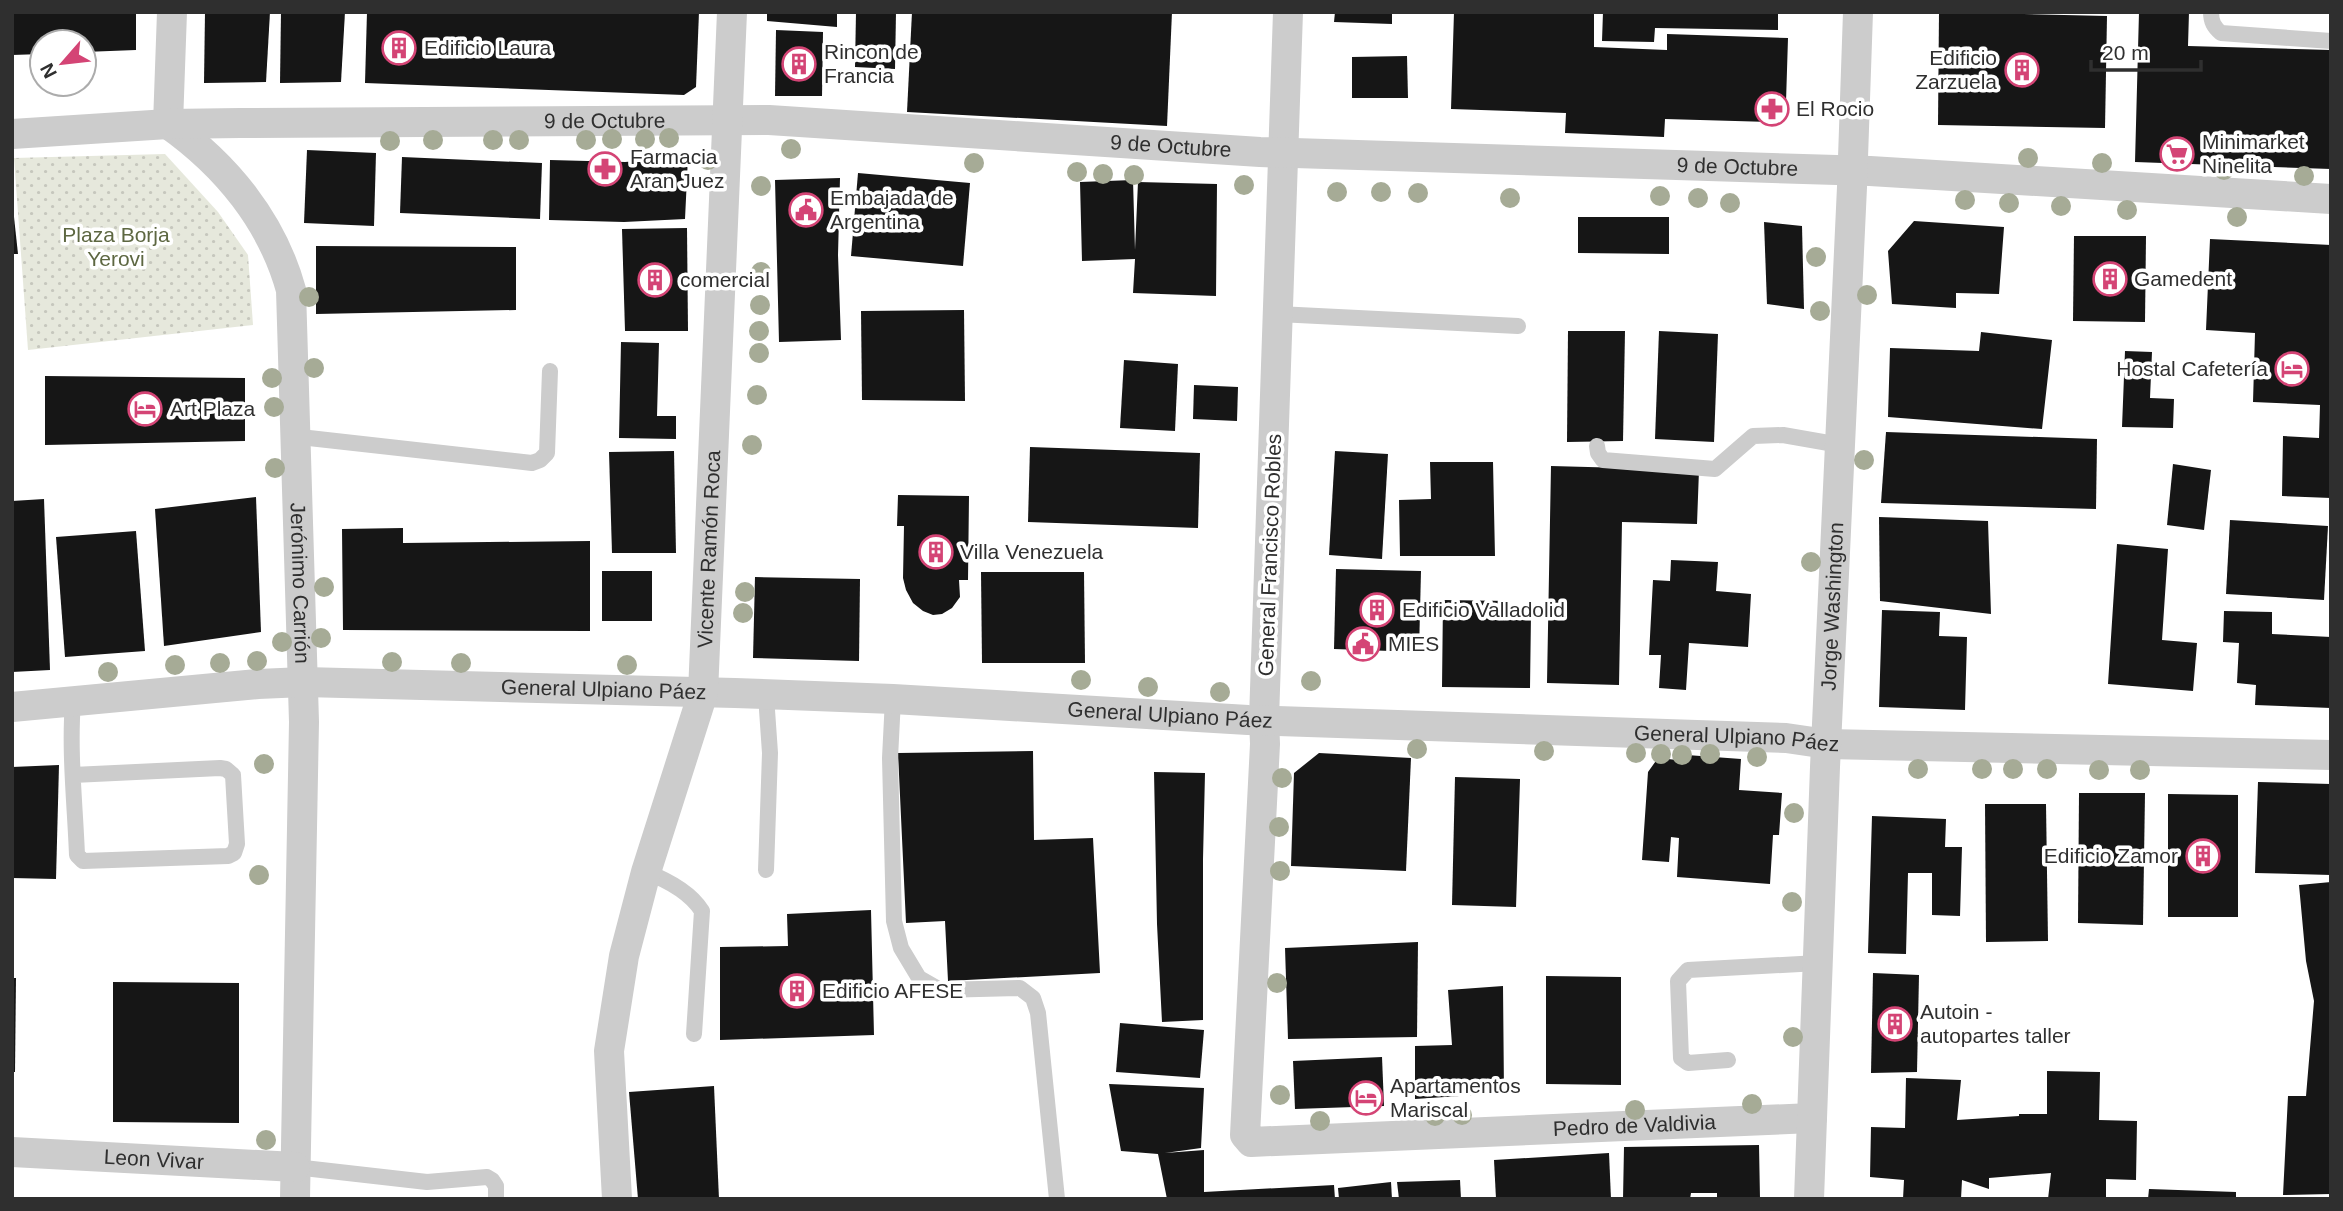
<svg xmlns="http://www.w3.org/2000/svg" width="2343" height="1211" viewBox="0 0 2343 1211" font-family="Arial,sans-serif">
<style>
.grass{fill:url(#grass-dots)}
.building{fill:#161616}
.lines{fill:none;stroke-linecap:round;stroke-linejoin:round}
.service{stroke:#ccc;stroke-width:16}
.minor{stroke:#ccc;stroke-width:30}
.tree{fill:#a6ab96}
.labels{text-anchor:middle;stroke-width:7;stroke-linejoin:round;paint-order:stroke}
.poi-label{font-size:21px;fill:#2f2f2f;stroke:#fff;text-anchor:start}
.street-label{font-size:21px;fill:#2f2f2f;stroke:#fff}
.park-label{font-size:21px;fill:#5d6741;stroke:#fff}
</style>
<defs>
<pattern id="grass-dots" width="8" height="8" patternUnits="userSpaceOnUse" patternTransform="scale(1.75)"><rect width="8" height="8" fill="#e6e8dc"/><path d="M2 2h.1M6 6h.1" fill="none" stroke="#c6c7bd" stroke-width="1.8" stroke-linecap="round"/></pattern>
</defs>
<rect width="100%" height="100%" fill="#fff"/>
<path class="grass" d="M165,154L218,212L248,255L253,325L28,350L14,158Z"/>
<g class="building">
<path d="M12,12H136V50L84,52V42H42V54L12,55Z"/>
<path d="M205,12H270L266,82L204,83Z"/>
<path d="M281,12H345L341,82L280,83Z"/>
<path d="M367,12H699L696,87L684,95L365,83Z"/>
<path d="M767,12H837V27L767,21Z"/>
<path d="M856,12H896L895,69L855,67Z"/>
<path d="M912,12H1172L1167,126L907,112Z"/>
<path d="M1335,12H1392V24L1334,22Z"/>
<path d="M1454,12H1594V47L1667,50V34L1788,38L1786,102L1770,122L1665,119L1664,137L1565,133L1566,113L1451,109Z"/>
<path d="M1603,12H1778V30L1655,28L1654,42L1602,41Z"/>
<path d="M1939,12L2107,16L2105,128L1938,125Z"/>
<path d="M2139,12H2189L2188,46L2331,50V169L2135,162Z"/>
<path d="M776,30L823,32L822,96H775Z"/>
<path d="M1407,56L1408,98H1352V57Z"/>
<path d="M307,150L376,153L374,226L304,223Z"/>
<path d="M402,157L542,163L540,219L400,213Z"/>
<path d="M688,157L685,219L624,222L549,220L550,160L625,162Z"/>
<path d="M858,173L970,183L963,266L851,256Z"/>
<path d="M840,178L838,255L841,340L779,342L775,180Z"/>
<path d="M1133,180L1135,250L1138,182L1217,184L1216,296L1133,293L1135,259L1082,261L1080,182Z"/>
<path d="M12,217H14L18,254H12Z"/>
<path d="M1578,217H1669V254L1578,253Z"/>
<path d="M1914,221L2004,227L1999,294L1956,293V308L1892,304L1888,251Z"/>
<path d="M1764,222L1802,226L1804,309L1767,304Z"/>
<path d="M687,228L688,331H625L622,229Z"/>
<path d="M2074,236H2146L2145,322L2073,321Z"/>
<path d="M2210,239L2331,245V498L2282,496L2283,436L2319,438L2320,405L2253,402L2255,333L2206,330Z"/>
<path d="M316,246L516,247V310L316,314Z"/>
<path d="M964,310L965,401L862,400L861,311Z"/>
<path d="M1568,331H1625L1623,441L1567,442Z"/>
<path d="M1659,331L1718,334L1714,442L1655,439Z"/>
<path d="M1981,332L2052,340L2042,429L1888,417L1890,348L1979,351Z"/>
<path d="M621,342L659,343L657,416H676V439L619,438Z"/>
<path d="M2125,351L2152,352L2150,398L2174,399L2173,428L2122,427Z"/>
<path d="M1124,360L1178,364L1175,431L1120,428Z"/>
<path d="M45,376L245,378V441L45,445Z"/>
<path d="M1194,385L1238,387L1237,421L1193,419Z"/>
<path d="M1886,432L2097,439L2096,509L1881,503Z"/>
<path d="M1030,447L1200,453L1198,528L1028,522Z"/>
<path d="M674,451L676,553H612L609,452Z"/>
<path d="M1335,451L1388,454L1382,559L1329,555Z"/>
<path d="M1430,462H1493L1495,556H1400L1399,500L1431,499Z"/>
<path d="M2173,464L2211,470L2204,530L2167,525Z"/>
<path d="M1551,466L1699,470L1697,524L1622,522L1619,685L1547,683Z"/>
<path d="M898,495L969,496L968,580H959L960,597L952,608L942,614L933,615L923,611L913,603L906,590L903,578L904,526H897Z"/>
<path d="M256,497L261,632L164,646L155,509Z"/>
<path d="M44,499L50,670L12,672V501Z"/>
<path d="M1879,517L1988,521L1991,614L1880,601Z"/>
<path d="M2230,520L2328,526L2324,600L2226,594Z"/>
<path d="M403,528V543L590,541V631L343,630L342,529Z"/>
<path d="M136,531L145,651L65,657L56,537Z"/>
<path d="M2117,544L2168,549L2162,640L2197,643L2193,691L2108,684Z"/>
<path d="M1671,560L1718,562L1716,591L1751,594L1748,647L1689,643L1686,690L1659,688L1661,655H1649L1653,580L1670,581Z"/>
<path d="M1336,569L1421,571L1419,652L1334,649Z"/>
<rect x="602" y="571" width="50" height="50"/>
<path d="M981,572H1084L1085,663H982Z"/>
<path d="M755,577L860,579L859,661L753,658Z"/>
<path d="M1443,600L1510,601L1514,614H1531L1530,688L1442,687Z"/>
<path d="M1882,610L1940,612L1939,636L1967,637L1965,710L1879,707Z"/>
<path d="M2224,611L2272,612V634L2331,637V708L2255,705L2256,685L2237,683L2239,643L2223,642Z"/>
<path d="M1033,751L1034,840L1093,838L1100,973L948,981L945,921L906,923L898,753Z"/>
<path d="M1319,753L1411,758L1406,871L1291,866L1294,773Z"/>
<path d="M1687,755L1741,759L1739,790L1782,793L1779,835H1773L1770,884L1677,877L1679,838L1671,837L1669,862L1642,860L1648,772L1658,758L1687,761Z"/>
<path d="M59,765L56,879L12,878V767Z"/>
<path d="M1154,772L1205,773L1203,859V1020L1162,1022L1157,924Z"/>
<path d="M1455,777L1520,779L1516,907L1452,905Z"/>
<path d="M2258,782L2331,784V875L2255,873Z"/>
<path d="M2079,793H2145L2143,925L2078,923Z"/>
<path d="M2168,794L2238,795V917H2168Z"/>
<path d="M1985,804H2046L2048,941L1986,942Z"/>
<path d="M1872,816L1946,819L1945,847H1962L1960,916L1932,915V873H1908L1906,954L1868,953Z"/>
<path d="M2331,882V1194L2283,1195L2288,1096H2306L2314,1001L2306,961L2299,885Z"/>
<path d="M871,910L874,1035L720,1040V947L788,946L787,914Z"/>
<path d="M1418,942L1417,1037L1288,1039L1285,948Z"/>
<path d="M1873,973L1919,975L1917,1072L1871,1073Z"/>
<path d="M1546,976L1621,977V1085L1546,1084Z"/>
<path d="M12,978H16L15,1072H12Z"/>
<path d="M113,982L239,983V1123L113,1122Z"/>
<path d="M1503,986L1504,1093L1415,1099V1046L1452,1045L1448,990Z"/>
<path d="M1120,1023L1204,1030L1200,1078L1116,1072Z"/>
<path d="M1382,1057L1384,1106L1295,1109L1293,1061Z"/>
<path d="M2047,1071L2100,1072L2099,1120L2137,1121L2136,1180L2106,1179V1199H2048L2051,1173L1989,1178V1189L1962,1180L1961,1199H1903L1904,1180L1870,1177L1871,1127L1905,1128L1906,1078L1961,1080L1957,1120L2019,1116V1114H2047Z"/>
<path d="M1109,1084L1204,1088L1201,1148L1165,1153L1204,1150V1192L1334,1185L1335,1199H1167L1158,1154L1121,1151Z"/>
<path d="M714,1086L719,1199H638L629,1092Z"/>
<path d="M1759,1145L1760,1199H1717V1193H1691L1690,1199H1623L1624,1147Z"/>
<path d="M1609,1153L1611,1199H1496L1494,1160Z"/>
<path d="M1460,1180L1461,1199H1399L1397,1182Z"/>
<path d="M1391,1182L1392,1199H1339L1338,1188Z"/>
<path d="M2149,1189L2236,1192V1199H2148Z"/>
</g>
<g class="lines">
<g class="service">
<path d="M2211,12C2211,22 2214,27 2221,33L2331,41"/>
<path d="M1278,314L1518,326"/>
<path d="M296,439L309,438L532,463L540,460L547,453L550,371"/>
<path d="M1597,446L1598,453L1603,460L1715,469L1753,436L1783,435L1840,445"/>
<path d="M893,699L890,758L894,921L901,948L919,978L940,990L1020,988L1033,998L1038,1013L1057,1199"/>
<path d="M73,701C69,752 75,804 77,855L83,861L228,856L234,853L237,844L233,775L226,769L220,768L73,775"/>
<path d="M766,870L770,753L767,710L769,695"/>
<path d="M646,872C667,880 690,892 702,911L694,1034"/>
<path d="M1728,1060L1688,1063L1681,1058L1678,981L1688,970L1818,963"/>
<path d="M295,1167L427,1182L487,1177L492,1180L496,1186V1199"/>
</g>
<g class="minor">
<path id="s1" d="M172,12L168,124C226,165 272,221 291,290L304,722L295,1199"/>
<path id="s2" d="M1288,12L1264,719L1265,744L1245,1135L1251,1142L1812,1118"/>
<path id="s3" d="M12,134L168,124L240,123L769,120L1260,152L1870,171L2331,199"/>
<path id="s4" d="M12,707L258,684L304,682L735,693L893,699L1248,720L1786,738L1827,744L2331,755"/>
<path id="s5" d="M12,1152L295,1167"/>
<path id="s6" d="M617,1199L609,1051L624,956L646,872L703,693L732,12"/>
<path id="s7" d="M1809,1199L1825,767L1852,187L1858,12"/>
</g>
</g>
<g class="tree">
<circle cx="669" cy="138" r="10"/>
<circle cx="612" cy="139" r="10"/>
<circle cx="645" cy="139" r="10"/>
<circle cx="433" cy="140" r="10"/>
<circle cx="493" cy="140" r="10"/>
<circle cx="519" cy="140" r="10"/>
<circle cx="586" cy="140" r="10"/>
<circle cx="390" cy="141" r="10"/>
<circle cx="791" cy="149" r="10"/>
<circle cx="2028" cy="158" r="10"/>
<circle cx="708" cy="160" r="10"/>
<circle cx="974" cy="163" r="10"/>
<circle cx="2102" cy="163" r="10"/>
<circle cx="2224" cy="170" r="10"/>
<circle cx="1077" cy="172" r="10"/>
<circle cx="1103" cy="174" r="10"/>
<circle cx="1134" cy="175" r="10"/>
<circle cx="2304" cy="176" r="10"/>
<circle cx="1244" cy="185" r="10"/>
<circle cx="761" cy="186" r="10"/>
<circle cx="1337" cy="192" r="10"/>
<circle cx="1381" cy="192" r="10"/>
<circle cx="1418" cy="193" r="10"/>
<circle cx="1660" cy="196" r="10"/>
<circle cx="1510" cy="198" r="10"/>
<circle cx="1698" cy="198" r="10"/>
<circle cx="1965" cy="200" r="10"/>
<circle cx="1730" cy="203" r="10"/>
<circle cx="2009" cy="203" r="10"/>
<circle cx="2061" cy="206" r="10"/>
<circle cx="2127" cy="210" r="10"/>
<circle cx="2237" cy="217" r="10"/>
<circle cx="1816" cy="257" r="10"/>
<circle cx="761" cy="272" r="10"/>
<circle cx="1867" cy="295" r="10"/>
<circle cx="309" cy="297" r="10"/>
<circle cx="760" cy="305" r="10"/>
<circle cx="1820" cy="311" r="10"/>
<circle cx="759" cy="331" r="10"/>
<circle cx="759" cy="353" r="10"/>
<circle cx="314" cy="368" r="10"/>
<circle cx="272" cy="378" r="10"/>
<circle cx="757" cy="395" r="10"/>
<circle cx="274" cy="407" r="10"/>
<circle cx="752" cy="445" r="10"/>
<circle cx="1864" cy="460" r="10"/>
<circle cx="275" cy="468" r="10"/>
<circle cx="1811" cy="562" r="10"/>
<circle cx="324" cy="587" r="10"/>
<circle cx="745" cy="592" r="10"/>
<circle cx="743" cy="613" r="10"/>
<circle cx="321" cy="638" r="10"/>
<circle cx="282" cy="642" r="10"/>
<circle cx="257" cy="661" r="10"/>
<circle cx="392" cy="662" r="10"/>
<circle cx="220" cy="663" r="10"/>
<circle cx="461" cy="663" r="10"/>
<circle cx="175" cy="665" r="10"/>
<circle cx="627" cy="665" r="10"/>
<circle cx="108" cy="672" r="10"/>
<circle cx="1081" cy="680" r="10"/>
<circle cx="1311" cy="681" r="10"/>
<circle cx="1148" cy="687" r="10"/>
<circle cx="1220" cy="692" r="10"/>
<circle cx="1417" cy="749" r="10"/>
<circle cx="1544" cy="751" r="10"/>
<circle cx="1636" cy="753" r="10"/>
<circle cx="1661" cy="754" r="10"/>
<circle cx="1710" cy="754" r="10"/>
<circle cx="1682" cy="755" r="10"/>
<circle cx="1757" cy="757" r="10"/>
<circle cx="264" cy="764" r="10"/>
<circle cx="1918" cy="769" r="10"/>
<circle cx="1982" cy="769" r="10"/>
<circle cx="2013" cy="769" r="10"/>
<circle cx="2047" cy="769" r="10"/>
<circle cx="2099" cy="770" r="10"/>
<circle cx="2140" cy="770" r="10"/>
<circle cx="1282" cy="778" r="10"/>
<circle cx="1794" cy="813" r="10"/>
<circle cx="1279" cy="827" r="10"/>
<circle cx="1280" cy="871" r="10"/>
<circle cx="259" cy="875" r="10"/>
<circle cx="1792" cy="902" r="10"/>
<circle cx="1277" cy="983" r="10"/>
<circle cx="1793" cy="1037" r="10"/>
<circle cx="1280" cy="1095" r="10"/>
<circle cx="1752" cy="1104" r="10"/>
<circle cx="1635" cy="1110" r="10"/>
<circle cx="1462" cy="1115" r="10"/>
<circle cx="1435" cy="1116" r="10"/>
<circle cx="1320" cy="1121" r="10"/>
<circle cx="266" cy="1140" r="10"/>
</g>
<defs>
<symbol id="building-ring" viewBox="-11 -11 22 22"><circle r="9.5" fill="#fff" stroke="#d44475" stroke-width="1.5"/><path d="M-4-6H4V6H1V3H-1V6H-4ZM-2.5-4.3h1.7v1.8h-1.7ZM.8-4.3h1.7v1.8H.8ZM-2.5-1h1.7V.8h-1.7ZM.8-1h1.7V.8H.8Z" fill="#d44475"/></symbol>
<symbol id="pharmacy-ring" viewBox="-11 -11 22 22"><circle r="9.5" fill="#fff" stroke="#d44475" stroke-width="1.5"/><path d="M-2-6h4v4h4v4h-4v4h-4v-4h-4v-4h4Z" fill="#d44475"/></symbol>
<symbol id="supermarket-ring" viewBox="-11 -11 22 22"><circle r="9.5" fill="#fff" stroke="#d44475" stroke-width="1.5"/><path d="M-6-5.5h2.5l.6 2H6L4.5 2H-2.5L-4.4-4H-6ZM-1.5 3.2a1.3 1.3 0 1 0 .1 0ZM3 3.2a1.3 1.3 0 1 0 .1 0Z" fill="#d44475"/></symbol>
<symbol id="civic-ring" viewBox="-11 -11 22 22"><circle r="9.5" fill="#fff" stroke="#d44475" stroke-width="1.5"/><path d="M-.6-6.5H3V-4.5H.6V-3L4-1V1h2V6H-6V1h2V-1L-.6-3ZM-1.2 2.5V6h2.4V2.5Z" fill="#d44475"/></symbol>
<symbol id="hotel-ring" viewBox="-11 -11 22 22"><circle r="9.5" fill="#fff" stroke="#d44475" stroke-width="1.5"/><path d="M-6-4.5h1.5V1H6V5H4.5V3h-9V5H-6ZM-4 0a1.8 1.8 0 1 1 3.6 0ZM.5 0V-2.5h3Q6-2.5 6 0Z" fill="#d44475"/></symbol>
</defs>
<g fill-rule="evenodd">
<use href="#building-ring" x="380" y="29" width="38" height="38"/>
<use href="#building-ring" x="780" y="45" width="38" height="38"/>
<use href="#building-ring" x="2003" y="51" width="38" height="38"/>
<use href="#pharmacy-ring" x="1753" y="90" width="38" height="38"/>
<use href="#supermarket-ring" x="2158" y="135" width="38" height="38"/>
<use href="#pharmacy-ring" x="586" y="150" width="38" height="38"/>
<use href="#civic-ring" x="787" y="191" width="38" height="38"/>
<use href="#building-ring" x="2091" y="260" width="38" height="38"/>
<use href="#building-ring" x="636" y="261" width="38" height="38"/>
<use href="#hotel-ring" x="2273" y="350" width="38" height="38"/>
<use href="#hotel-ring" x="126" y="390" width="38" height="38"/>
<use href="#building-ring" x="917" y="533" width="38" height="38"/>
<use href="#building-ring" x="1358" y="591" width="38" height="38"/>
<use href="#civic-ring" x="1344" y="625" width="38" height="38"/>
<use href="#building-ring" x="2184" y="837" width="38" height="38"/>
<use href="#building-ring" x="778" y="972" width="38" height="38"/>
<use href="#building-ring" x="1876" y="1005" width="38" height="38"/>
<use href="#hotel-ring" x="1347" y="1079" width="38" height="38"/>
</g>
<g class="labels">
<g class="poi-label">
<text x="424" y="55">Edificio Laura</text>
<text x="824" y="59">Rincon de<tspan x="824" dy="24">Francia</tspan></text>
<text x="1997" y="65" text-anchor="end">Edificio<tspan x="1997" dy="24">Zarzuela</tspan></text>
<text x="1796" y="116">El Rocio</text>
<text x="2202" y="149">Minimarket<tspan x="2202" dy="24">Ninelita</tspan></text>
<text x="630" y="164">Farmacia<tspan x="630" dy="24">Aran Juez</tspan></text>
<text x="830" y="205">Embajada de<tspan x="830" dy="24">Argentina</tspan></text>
<text x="2134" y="286">Gamedent</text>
<text x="680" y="287">comercial</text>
<text x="2268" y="376" text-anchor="end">Hostal Cafetería</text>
<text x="170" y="416">Art Plaza</text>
<text x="960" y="559">Villa Venezuela</text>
<text x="1402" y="617">Edificio Valladolid</text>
<text x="1388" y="651">MIES</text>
<text x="2178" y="863" text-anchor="end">Edificio Zamor</text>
<text x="822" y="998">Edificio AFESE</text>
<text x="1920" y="1019">Autoin -<tspan x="1920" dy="24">autopartes taller</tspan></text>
<text x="1390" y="1093">Apartamentos<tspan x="1390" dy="24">Mariscal</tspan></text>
</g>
<g class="street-label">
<text dy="7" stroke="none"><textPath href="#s3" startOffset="593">9 de Octubre</textPath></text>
<text dy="7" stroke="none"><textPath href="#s3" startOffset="1160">9 de Octubre</textPath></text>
<text dy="7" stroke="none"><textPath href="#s3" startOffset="1727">9 de Octubre</textPath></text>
<text dy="7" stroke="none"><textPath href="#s6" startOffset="663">Vicente Ramón Roca</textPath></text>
<text transform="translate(1270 555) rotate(-88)" y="7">General Francisco Robles</text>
<text dy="7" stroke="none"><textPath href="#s1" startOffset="616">Jerónimo Carrión</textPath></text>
<text dy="7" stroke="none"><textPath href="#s7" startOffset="593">Jorge Washington</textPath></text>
<text dy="7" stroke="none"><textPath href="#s4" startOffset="593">General Ulpiano Páez</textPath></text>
<text dy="7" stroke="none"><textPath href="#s4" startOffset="1160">General Ulpiano Páez</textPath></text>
<text dy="7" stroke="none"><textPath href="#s4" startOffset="1727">General Ulpiano Páez</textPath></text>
<text dy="7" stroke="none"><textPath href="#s2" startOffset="1517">Pedro de Valdivia</textPath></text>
<text dy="7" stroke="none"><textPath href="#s5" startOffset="142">Leon Vivar</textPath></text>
</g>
<g class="park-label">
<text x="116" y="242">Plaza Borja<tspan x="116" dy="24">Yerovi</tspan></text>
</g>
</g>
<rect width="2343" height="1211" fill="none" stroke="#2f2f2f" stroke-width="28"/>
<g transform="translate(63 63) rotate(242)"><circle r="33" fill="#ffffff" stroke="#acacac" stroke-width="2"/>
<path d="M0-5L12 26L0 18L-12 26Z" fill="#d44475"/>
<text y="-10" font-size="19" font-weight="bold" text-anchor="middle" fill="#2f2f2f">N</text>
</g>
<path d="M2091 60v10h110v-10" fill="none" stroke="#2f2f2f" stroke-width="3.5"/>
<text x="2102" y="60" font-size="21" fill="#2f2f2f" stroke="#ffffff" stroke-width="5" paint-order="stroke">20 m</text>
</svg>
